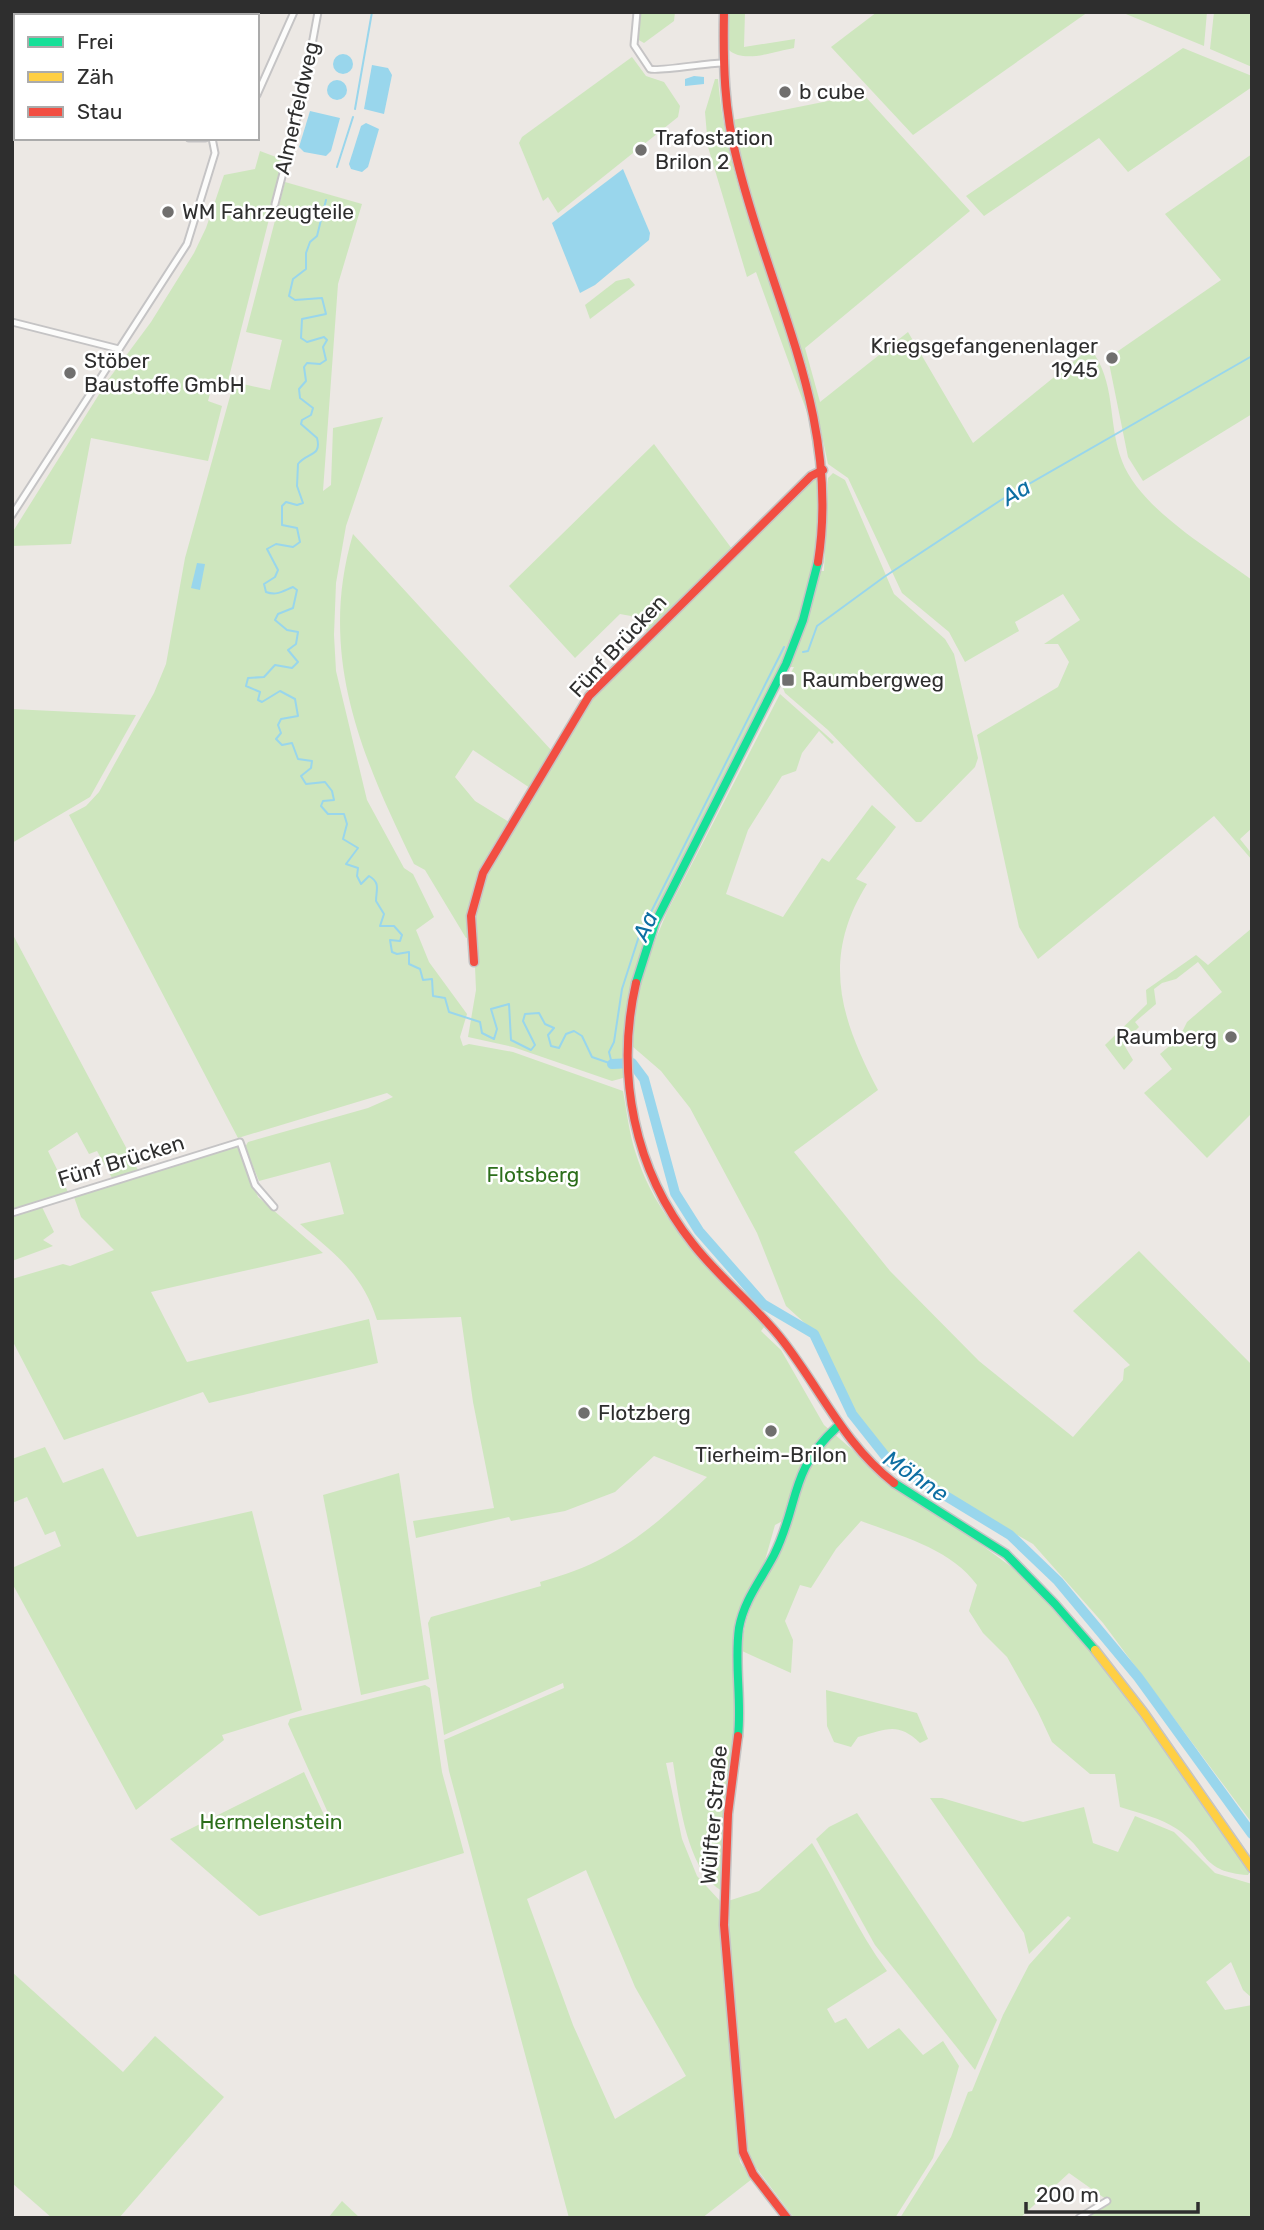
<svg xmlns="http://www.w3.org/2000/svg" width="1264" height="2230" viewBox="0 0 1264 2230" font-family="Rubik,sans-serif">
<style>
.green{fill:#cee6be;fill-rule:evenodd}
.water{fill:#99d6ec}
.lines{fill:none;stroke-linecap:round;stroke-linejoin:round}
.stream{stroke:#99d6ec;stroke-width:2}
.river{stroke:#99d6ec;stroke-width:10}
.street-casing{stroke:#c5c4c5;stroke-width:9}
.fast-casing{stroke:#c5c4c5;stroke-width:11}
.slow-casing{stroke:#c5c4c5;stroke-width:11}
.jam-casing{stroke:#c5c4c5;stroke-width:11}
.street{stroke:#fcfcfb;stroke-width:5}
.fast{stroke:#16e098;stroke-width:8}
.slow{stroke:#ffcf43;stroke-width:8}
.jam{stroke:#f24e42;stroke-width:8}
.poi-dot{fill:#706f6e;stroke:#fff;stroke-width:2.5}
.labels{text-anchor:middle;stroke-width:5;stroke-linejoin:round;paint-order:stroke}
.poi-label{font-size:21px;fill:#2e2e2e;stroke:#fff;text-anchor:start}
.street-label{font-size:21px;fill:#2e2e2e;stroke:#fff}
.park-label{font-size:21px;fill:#2c6e1b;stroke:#fff}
.water-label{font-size:23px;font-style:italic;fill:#0d6fa3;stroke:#fff}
</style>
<rect width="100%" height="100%" fill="#ece8e4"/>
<g class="green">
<path d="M641,12H675L674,21L644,43L637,39Z"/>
<path d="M729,12H745L744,47L795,39L794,48C776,51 744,64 729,50Z"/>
<path d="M877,12H1088L913,135L831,47Z"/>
<path d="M1121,12H1207L1204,46Z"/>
<path d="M1214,12H1252V67L1210,49Z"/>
<path d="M1183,48L1252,76V87L1128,172L1099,138L984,216L966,196Z"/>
<path d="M632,57L646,76L664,82L680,106L678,117L558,213L548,197L543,201L519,143L522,137Z"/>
<path d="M715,79H718C729,215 804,333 819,467L816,468L808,415L756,272L747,277L708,147L705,112Z"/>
<path d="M863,94L970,211L805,348L820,402L908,332L973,443L1090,348C1117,383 1107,421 1122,461C1140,509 1212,550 1252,580V828L1240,839L1252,854V860L1214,816L1038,959L1019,927L977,735L1058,687L1069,662L1058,644H1044L1080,620L1063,594L1015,622L1019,631L965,662L949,632L902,593L848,478L828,464L808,370L749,200L733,120Z"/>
<path d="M260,151L284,160L228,381L214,379L208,401L222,406L208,461L91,438L71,544L12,546V533L108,380L151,322L194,253L206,228L224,175L255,169Z"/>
<path d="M1252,154V414L1143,481L1128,457L1108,358L1221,280L1165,214Z"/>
<path d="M285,182L362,204L338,284L323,491L331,485L333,428L383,417L346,526L336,583L334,635L336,671L367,800L404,868L413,874L434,917L416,930L429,962L467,1014L460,1037L463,1046L469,1044L513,1052L623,1091C627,1112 629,1133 636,1154C659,1227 715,1272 765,1326L761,1331L781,1350L824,1425L856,1453L1021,1574L1097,1659L1140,1713L1250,1872L1248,1875C1201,1872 1209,1851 1177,1829C1161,1818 1139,1813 1120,1807L1115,1774H1090L1052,1742L1038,1712L1007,1657L983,1633L969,1611L977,1585C951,1549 901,1536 861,1521L836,1549L811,1588L800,1585L785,1621L793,1640L791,1673L742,1651C744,1611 757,1596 774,1562C782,1547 787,1531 794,1515L775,1525L762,1571L736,1640L738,1706L722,1891C687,1871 679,1800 673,1762L666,1763L682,1839L697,1876L720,1901L738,2148L740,2162L752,2179L702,2218H569L449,1771L444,1740L564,1688L563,1683L444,1735L428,1623L431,1617L541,1586L540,1582C617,1561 651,1529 707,1477L654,1456L615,1492L565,1511L511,1521L509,1517L416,1538L413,1521L494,1508L473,1402L461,1317L377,1320C362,1273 336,1255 300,1224L344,1214L330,1162L259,1181L245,1147L248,1142L368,1108L393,1097L387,1093L238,1138L69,815L86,806L99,792L154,693L166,664L185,558L234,382L270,390L282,340L246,332ZM586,1870L635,1987L686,2076L615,2119L573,2025L527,1899Z"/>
<path d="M629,278L635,285L590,319L585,305L616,281Z"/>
<path d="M654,444L735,553L816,475L820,477L819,537L815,571H824L828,478L833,473L845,480L894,594L945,639L954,654L978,758L975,767L921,822H916L828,730L785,693L783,688L794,667H783L761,705L753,729L641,953L625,1018L623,1078L612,1081L513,1047L468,1037L476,990L473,919L485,873L497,851L592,698L648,632L631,616L620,614L575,658L509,586Z"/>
<path d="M353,534L552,751L530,788L473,750L455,777L475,801L509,822C482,859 469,891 469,937L466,938L425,870L414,864C362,757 317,656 353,534Z"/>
<path d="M780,694L834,742L832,744L819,731L802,753L796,771L782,776L748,830L726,894L783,917L822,858L829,862L872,805L896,827L856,879L867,884C821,958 840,1018 878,1090L794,1152L890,1271L979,1361L1073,1437L1123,1380L1124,1369L1130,1365L1073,1311L1139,1251L1252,1365V1823L1103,1623L1033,1544L909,1473L865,1434L825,1350L808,1326L786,1306L757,1233L690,1108L661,1071L632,1046L636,1004L647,960L667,912Z"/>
<path d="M12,709L136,715L90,797L12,843Z"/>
<path d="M1252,928V1113L1207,1158L1144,1093L1172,1069L1160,1054L1179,1038L1187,1022L1222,992L1198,962L1176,979L1162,983L1154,989L1156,1004L1135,1022L1139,1027L1123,1043L1133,1060L1124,1070L1105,1045L1147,1004L1146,990L1196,955L1208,965Z"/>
<path d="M12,933L138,1170L112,1178L97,1151L89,1154L77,1132L48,1151L68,1192L12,1210Z"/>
<path d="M237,1146L258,1197L323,1253L151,1292L187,1362L369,1319L378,1363L209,1403L203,1392L64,1440L12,1340V1279L63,1264L70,1266L114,1250L81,1217L74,1197Z"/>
<path d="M42,1207L54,1232L43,1240L53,1246L12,1261V1216Z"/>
<path d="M45,1447L63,1483L103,1468L137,1537L252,1511L302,1710L222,1735L224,1740L136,1810L12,1583V1568L61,1546L55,1531L45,1535L27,1497L12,1503V1459Z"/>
<path d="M399,1473L429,1679L361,1695L323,1495Z"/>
<path d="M425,1685L430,1688L442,1772L464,1853L259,1916L170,1839L304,1772L325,1817L329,1815L288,1724L290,1719Z"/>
<path d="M826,1690L917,1713L928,1739L920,1743C897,1721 886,1730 858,1737L851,1747L834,1742L827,1726Z"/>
<path d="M930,1798H942L1023,1822L1084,1807L1093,1843L1118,1852L1135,1816L1174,1832L1215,1873L1252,1884V1998L1243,1990L1231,1962L1206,1982L1225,2010L1252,2005V2218H1084L1110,2202L1069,2173L1020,2218H900L951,2137L968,2092L972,2091L1003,2015L1029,1965L1071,1918L1068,1916L1029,1954L1024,1933Z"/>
<path d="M857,1813L997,2020L975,2070L875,1945L816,1839L829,1827Z"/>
<path d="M812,1843C838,1885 857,1931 887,1971L827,2009L835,2023L846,2018L868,2049L899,2028L923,2055L943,2041L959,2066L933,2158L895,2218H794L748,2157L727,1930L728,1901L759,1891Z"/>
<path d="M12,1972L123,2072L155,2036L224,2097L119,2218H52L12,2183Z"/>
<path d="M342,2201L360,2218H328Z"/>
</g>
<g class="water">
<circle cx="343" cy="64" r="10"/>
<path d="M372,65L388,68L392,75L384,114L364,109Z"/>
<path d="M694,76L704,77V84L685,86V79Z"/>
<circle cx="337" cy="90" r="10"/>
<path d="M310,111L340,118L331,151L326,156L304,152L299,147Z"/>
<path d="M366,123L379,129L368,167L362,172L351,169L349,164L361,126Z"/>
<path d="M623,169L650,233L649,240L595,285L580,293L552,223Z"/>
<path d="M197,563L205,564L200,590L191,588Z"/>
</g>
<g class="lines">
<g class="stream">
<path d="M355,109L372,12"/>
<path d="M337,167L353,117"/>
<path d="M326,200L317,236L310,242L306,253V269L293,279L289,296L295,300L322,298L326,314L302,319L301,338L307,342L324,337L327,340L323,347L326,360L320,364L307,363L304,367L306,381L299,389L300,398L313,408L311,415L302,420L301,424L317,438C322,457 307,452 298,464L297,486L303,503L297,505L286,502L282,506V525L297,528L300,542L293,547L276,544L267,549L278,570L275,577L264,584L266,592C277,596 283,591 293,587L297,590L293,608L278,614L275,620L287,630L298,632L296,644L288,650L298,662L292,668L275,665L264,677L248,678L246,686L260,692L258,700L262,702L280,691L295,699L298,716L281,719L278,725L281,733L276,739L282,745L292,743L298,759L312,761L311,768L301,776L306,784L325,782L332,791L334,800L323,801L321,806L328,814H344L347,824L343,839L358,848L346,864L358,868L357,876L361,884L369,876C381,883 376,890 376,901L384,914L380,926H394L402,935L400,941L390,940L392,952L397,954L409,952V964L420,969L423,980L432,979L433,996L445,998L449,1012L480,1022L482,1033L494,1039L497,1029L491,1009L509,1004L511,1040L531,1050L535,1045L523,1021L525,1014L539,1013L545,1024L554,1028L548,1035L551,1046L559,1048L566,1034L574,1031L582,1036L592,1057L612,1064L609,1052L614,1042L622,989L639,936L784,647"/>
<path d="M803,652L808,651L817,626L884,577L1001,500L1252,356"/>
</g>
<path class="river" d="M612,1064L632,1063L644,1079L675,1193L699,1231L763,1304L814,1334L852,1414L890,1462L1010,1535L1058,1581L1138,1677L1252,1834"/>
<defs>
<g id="street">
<path d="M637,12L634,45L650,69C657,72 707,63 722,63"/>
<path d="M257,95L294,12"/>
<path d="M12,100L16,98"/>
<path d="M189,138H205"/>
<path d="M275,204L302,99L318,12"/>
<path d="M12,322L119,349"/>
<path d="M12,515L187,244L215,153L212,138"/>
<path d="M12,1213L240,1142L255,1185L274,1207"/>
<path d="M1079,2218L1107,2201"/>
</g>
<g id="fast">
<path d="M636,983L655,923L786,664L803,620L818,562"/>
<path d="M894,1483L1006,1554L1055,1604L1095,1650"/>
<path d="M738,1736C742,1701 734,1663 739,1628C744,1600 761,1580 774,1555C800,1503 788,1472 837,1427"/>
</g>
<path id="slow" d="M1095,1650L1144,1713L1252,1868"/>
<g id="jam">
<path d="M724,12C723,62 724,111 737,160C770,297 841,416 818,562"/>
<path d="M474,962L471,916L483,873L589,696L811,476L823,470"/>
<path d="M636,983C615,1075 634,1170 693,1244C720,1279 756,1306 783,1341C821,1390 844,1444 894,1483"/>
<path d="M738,1736L728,1814L724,1925L743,2152L753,2174L787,2218"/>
</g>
</defs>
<use href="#street" class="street-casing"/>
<use href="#fast" class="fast-casing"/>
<use href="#slow" class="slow-casing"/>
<use href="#jam" class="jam-casing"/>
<use href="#street" class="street"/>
<use href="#fast" class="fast"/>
<use href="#slow" class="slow"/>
<use href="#jam" class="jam"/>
</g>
<g class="poi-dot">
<circle cx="785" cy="92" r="7"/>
<circle cx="641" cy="150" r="7"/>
<circle cx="168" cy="212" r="7"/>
<circle cx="1112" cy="358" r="7"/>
<circle cx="70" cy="373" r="7"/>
<rect x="781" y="673" width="14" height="14" rx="3.5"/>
<circle cx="1231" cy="1037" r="7"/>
<circle cx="584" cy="1413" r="7"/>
<circle cx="771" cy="1431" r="7"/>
</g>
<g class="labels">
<g class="poi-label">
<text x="799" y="99">b cube</text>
<text x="655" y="145">Trafostation<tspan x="655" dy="24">Brilon 2</tspan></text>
<text x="182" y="219">WM Fahrzeugteile</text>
<text x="1098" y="353" text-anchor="end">Kriegsgefangenenlager<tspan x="1098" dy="24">1945</tspan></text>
<text x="84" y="368">Stöber<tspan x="84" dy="24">Baustoffe GmbH</tspan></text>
<text x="802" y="687">Raumbergweg</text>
<text x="1217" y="1044" text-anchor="end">Raumberg</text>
<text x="598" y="1420">Flotzberg</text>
<text x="771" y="1462" text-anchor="middle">Tierheim-Brilon</text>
</g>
<g class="street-label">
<text transform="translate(297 108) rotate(-77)" y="7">Almerfeldweg</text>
<text transform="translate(618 646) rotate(-47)" y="7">Fünf Brücken</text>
<text transform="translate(121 1161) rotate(-17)" y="7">Fünf Brücken</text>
<text transform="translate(714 1815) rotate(-85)" y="7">Wülfter Straße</text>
</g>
<g class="park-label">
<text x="533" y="1182">Flotsberg</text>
<text x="271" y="1829">Hermelenstein</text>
</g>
<g class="water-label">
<text transform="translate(1016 492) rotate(-31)" y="8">Aa</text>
<text transform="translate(645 926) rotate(-66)" y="8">Aa</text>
<text transform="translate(916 1476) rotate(34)" y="8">Möhne</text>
</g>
</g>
<rect width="1264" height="2230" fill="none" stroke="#2e2e2e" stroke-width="28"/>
<rect x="14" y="14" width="245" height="126" fill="#ffffff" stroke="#ababab" stroke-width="2"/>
<rect x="28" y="37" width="35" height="10" fill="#16e098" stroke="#ababab" stroke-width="2"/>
<text x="77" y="49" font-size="21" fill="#2e2e2e">Frei</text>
<rect x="28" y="72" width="35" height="10" fill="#ffcf43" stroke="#ababab" stroke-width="2"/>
<text x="77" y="84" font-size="21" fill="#2e2e2e">Zäh</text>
<rect x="28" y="107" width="35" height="10" fill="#f24e42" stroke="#ababab" stroke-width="2"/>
<text x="77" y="119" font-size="21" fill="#2e2e2e">Stau</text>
<path d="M1026 2202v10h172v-10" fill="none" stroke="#2e2e2e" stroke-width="3.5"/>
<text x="1036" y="2202" font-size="21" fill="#2e2e2e" stroke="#ffffff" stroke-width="5" paint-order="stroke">200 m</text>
</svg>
